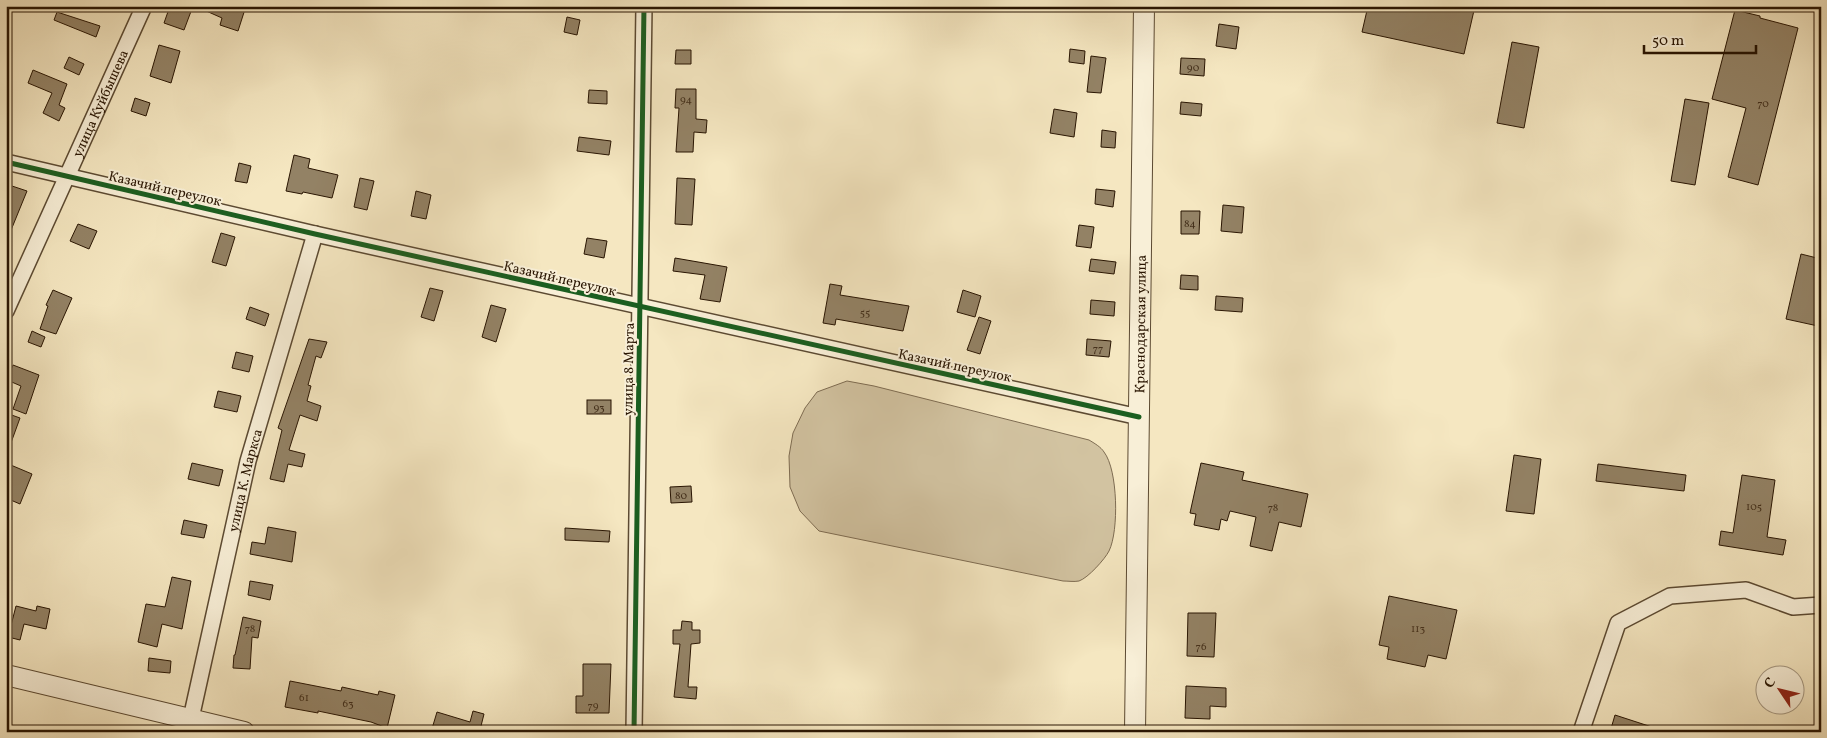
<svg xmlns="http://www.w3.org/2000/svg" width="1827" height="738" viewBox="0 0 1827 738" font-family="Vollkorn,serif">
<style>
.green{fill:#d2c3a1;stroke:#7e6c52}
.building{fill:#938265;stroke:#291502}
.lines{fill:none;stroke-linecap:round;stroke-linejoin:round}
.minor-casing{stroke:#5c4a32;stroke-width:18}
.tertiary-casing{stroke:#5c4a32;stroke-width:22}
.minor{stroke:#f8efd7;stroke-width:15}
.tertiary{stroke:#f8efd7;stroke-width:20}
.cycleway-casing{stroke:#f8efd7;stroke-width:8}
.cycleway{stroke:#1b5e20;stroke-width:5}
.labels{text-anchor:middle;stroke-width:4;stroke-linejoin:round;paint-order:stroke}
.number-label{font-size:11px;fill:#44301b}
.street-label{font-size:14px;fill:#291502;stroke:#f8efd7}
</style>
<rect width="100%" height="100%" fill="#f5e7c1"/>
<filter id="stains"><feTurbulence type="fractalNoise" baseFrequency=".004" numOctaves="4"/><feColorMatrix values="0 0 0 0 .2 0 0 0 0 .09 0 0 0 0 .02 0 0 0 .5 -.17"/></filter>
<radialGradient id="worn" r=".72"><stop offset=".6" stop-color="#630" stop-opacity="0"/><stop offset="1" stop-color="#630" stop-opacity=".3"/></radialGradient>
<path class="green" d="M847,381L874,386L1089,440C1094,443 1101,447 1104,452C1118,470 1119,531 1109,551C1105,559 1088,578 1079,581C1074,582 1068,581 1063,581L819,531L800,511L790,487L789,456L793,433L805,408L817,392Z"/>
<g class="building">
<path d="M170,6H193L184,30L164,23Z"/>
<path d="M195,6H246L238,31L220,25L222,18Z"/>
<path d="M1368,6H1475L1464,54L1362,32Z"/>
<path d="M1735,10L1760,16V18L1798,28L1758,185L1728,177L1746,108L1712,99Z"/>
<path d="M57,12L100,26L96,37L54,20Z"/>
<path d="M567,17L580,20L577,35L564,32Z"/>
<path d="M1219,24L1239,27L1236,49L1216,46Z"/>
<path d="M1512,42L1539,47L1524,128L1497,123Z"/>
<path d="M159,45L180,51L171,83L150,76Z"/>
<path d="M1070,49L1085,51L1084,64L1069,62Z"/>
<path d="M676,50H691V64H675Z"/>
<path d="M1091,56L1106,58L1101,93L1087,92Z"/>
<path d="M69,57L84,64L79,75L64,68Z"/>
<path d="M1181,58L1205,59L1204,76L1180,74Z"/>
<path d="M33,70L67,84L59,105L65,108L59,121L43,113L52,93L28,83Z"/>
<path d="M676,89H696V119L707,120L706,133L694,132L693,152H676L679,108H675Z"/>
<path d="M589,90L607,91V104L588,103Z"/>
<path d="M135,98L150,103L146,116L131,111Z"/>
<path d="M1685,99L1709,103L1695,185L1671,181Z"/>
<path d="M1181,102L1202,104L1201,116L1180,114Z"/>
<path d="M1054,109L1077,113L1074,137L1050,133Z"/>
<path d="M1102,130L1116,132L1115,148L1101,147Z"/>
<path d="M579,137L611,141L609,155L577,151Z"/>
<path d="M294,155L310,159L308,168L338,175L332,198L303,192L302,194L286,191Z"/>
<path d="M239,163L251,166L247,183L235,181Z"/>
<path d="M360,178L374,181L367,210L354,207Z"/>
<path d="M677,178L695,179L692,225L675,224Z"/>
<path d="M6,184L27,191L7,240H6Z"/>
<path d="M1096,189L1115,191L1113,207L1095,204Z"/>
<path d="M416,191L431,195L426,219L411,216Z"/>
<path d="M1223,205L1244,207L1242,233L1221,231Z"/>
<path d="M1181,211H1200L1199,234H1181Z"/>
<path d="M78,224L97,231L89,249L70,241Z"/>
<path d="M1079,225L1094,227L1091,248L1076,246Z"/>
<path d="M221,233L235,237L226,266L212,262Z"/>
<path d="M587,238L607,241L604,258L584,254Z"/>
<path d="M1801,254L1821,259V314L1818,326L1786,319Z"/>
<path d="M675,258L727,267L720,302L700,299L705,275L673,271Z"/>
<path d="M1091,259L1116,262L1114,274L1089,271Z"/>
<path d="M1181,275L1198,276V290L1180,289Z"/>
<path d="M830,284L842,286L840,295L909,306L903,331L836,319L835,325L823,323Z"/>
<path d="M430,288L443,291L434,321L421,317Z"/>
<path d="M53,290L72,298L56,334L40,329L48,306L46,305Z"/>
<path d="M963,290L981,296L975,317L957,312Z"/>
<path d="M1216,296L1243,298L1242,312L1215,310Z"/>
<path d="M1091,300L1115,302L1114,316L1090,314Z"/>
<path d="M491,305L506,309L496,342L482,337Z"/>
<path d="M250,307L269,314L265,326L246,319Z"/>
<path d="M979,317L991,321L980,354L967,350Z"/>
<path d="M32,331L45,337L41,347L28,342Z"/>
<path d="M309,339L327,342L321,358L316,356L308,385L311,386L307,401L321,406L317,421L300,415L289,450L305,454L302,467L288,464L284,482L270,479L282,430L278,428Z"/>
<path d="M1087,339L1111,341L1109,357L1086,355Z"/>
<path d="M236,352L253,356L249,372L232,368Z"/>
<path d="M13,365L39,375L26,414L13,409L21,386L7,380Z"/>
<path d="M218,391L241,396L237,412L214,407Z"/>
<rect x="587" y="400" width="24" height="14"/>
<path d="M6,413L20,418L8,451L6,450Z"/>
<path d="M1514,455L1541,459L1534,514L1506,511Z"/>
<path d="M6,463L32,474L20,504L6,498Z"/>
<path d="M192,463L223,470L219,486L188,479Z"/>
<path d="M1201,463L1244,472L1242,480L1308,494L1301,527L1279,522L1272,551L1250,546L1256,517L1230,511L1227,521L1221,519L1219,530L1194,525L1196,514L1190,513Z"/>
<path d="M1598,464L1686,475L1684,491L1596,481Z"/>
<path d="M1742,475L1775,480L1767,537L1786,540L1783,555L1719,545L1721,531L1733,533Z"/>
<path d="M691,486L692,502L671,503L670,487Z"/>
<path d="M184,520L207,525L204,538L181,534Z"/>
<path d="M268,527L296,532L292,562L250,554L252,542L265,544Z"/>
<path d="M565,528L610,531L609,542L565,540Z"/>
<path d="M172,577L191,581L182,629L162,624L157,647L138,642L146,604L165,607Z"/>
<path d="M250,581L273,585L270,600L248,595Z"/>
<path d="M1389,596L1457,610L1446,659L1428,655L1425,667L1387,659L1389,647L1379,645Z"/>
<path d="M16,606L36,611L37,606L50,609L46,629L24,624L20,640L8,637Z"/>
<path d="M1188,613H1216L1214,657L1187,656Z"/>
<path d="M243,617L261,621L258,638L252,637L250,669L233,668L234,655H235Z"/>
<path d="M682,621L692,622V630H700V643L691,644L688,687H697L696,699L674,697L680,644H673V630H681Z"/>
<path d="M149,658L171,661L170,673L148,671Z"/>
<path d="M583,664H611L609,713H576V696H583Z"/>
<path d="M290,681L341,691L342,687L378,695L379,691L395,695L387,728L371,722L318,711V713L285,707Z"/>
<path d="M1186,686L1226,688V707L1210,706V719L1185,718Z"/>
<path d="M473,711L484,714L481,726L492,729L491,732H431L437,712L470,722Z"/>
<path d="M1615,715L1658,729V732H1610Z"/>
</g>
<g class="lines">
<defs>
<g id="minor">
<path d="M6,162L315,234L1139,417"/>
<path id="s1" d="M6,311L144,6"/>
<path id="s2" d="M188,732L248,461L315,234"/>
<path d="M634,732L644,6"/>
<path d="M1581,732L1618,623L1670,596L1746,590L1793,607L1821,605"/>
</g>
<g id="tertiary">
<path d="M6,675L244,732"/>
<path id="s3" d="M1135,732L1144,6"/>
</g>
</defs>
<use href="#minor" class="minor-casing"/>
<use href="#tertiary" class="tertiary-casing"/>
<use href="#minor" class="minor"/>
<use href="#tertiary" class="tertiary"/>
<defs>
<g id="cycleway">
<path d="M6,162L315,234L1139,417"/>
<path d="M634,732L644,6"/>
</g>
</defs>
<use href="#cycleway" class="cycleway-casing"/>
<use href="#cycleway" class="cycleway"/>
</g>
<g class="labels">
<g class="number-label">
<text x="1193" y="71">90</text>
<text x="686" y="103">94</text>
<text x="1763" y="107">70</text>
<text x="1190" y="227">84</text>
<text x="865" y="316">55</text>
<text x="1098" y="352">77</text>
<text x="599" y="411">93</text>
<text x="681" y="499">80</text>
<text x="1754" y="510">105</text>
<text x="1273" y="511">78</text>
<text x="250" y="632">78</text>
<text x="1418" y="632">113</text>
<text x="1201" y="650">76</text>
<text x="304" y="701">61</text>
<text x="348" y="707">63</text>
<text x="593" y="709">79</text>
</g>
<g class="street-label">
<text dy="5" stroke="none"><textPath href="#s1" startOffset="228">улица Куйбышева</textPath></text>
<text transform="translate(165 188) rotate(13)" y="5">Казачий переулок</text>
<text transform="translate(560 278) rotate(13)" y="5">Казачий переулок</text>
<text dy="5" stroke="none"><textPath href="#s3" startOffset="408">Краснодарская улица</textPath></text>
<text transform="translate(955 365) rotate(12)" y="5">Казачий переулок</text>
<text transform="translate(628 369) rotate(-89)" y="5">улица 8 Марта</text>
<text dy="5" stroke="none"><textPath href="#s2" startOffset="258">улица К. Маркса</textPath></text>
</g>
</g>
<rect width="1827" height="738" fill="none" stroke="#f5e7c1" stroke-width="25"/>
<rect x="8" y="8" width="1812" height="723" fill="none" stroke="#291502" stroke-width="2.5"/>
<rect x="12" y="12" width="1802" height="713" fill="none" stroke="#291502"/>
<g transform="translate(1780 690) rotate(305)"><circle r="24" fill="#f8efd7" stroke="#a59882"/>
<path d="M0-4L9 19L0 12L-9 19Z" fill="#8f2418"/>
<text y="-8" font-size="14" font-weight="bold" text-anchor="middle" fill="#291502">С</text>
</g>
<path d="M1644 45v8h112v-8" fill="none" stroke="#291502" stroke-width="2.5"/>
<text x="1652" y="45" font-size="15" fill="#291502" stroke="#f8efd7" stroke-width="4" paint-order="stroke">50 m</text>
<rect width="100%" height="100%" filter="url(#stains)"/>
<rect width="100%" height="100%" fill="url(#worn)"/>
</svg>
